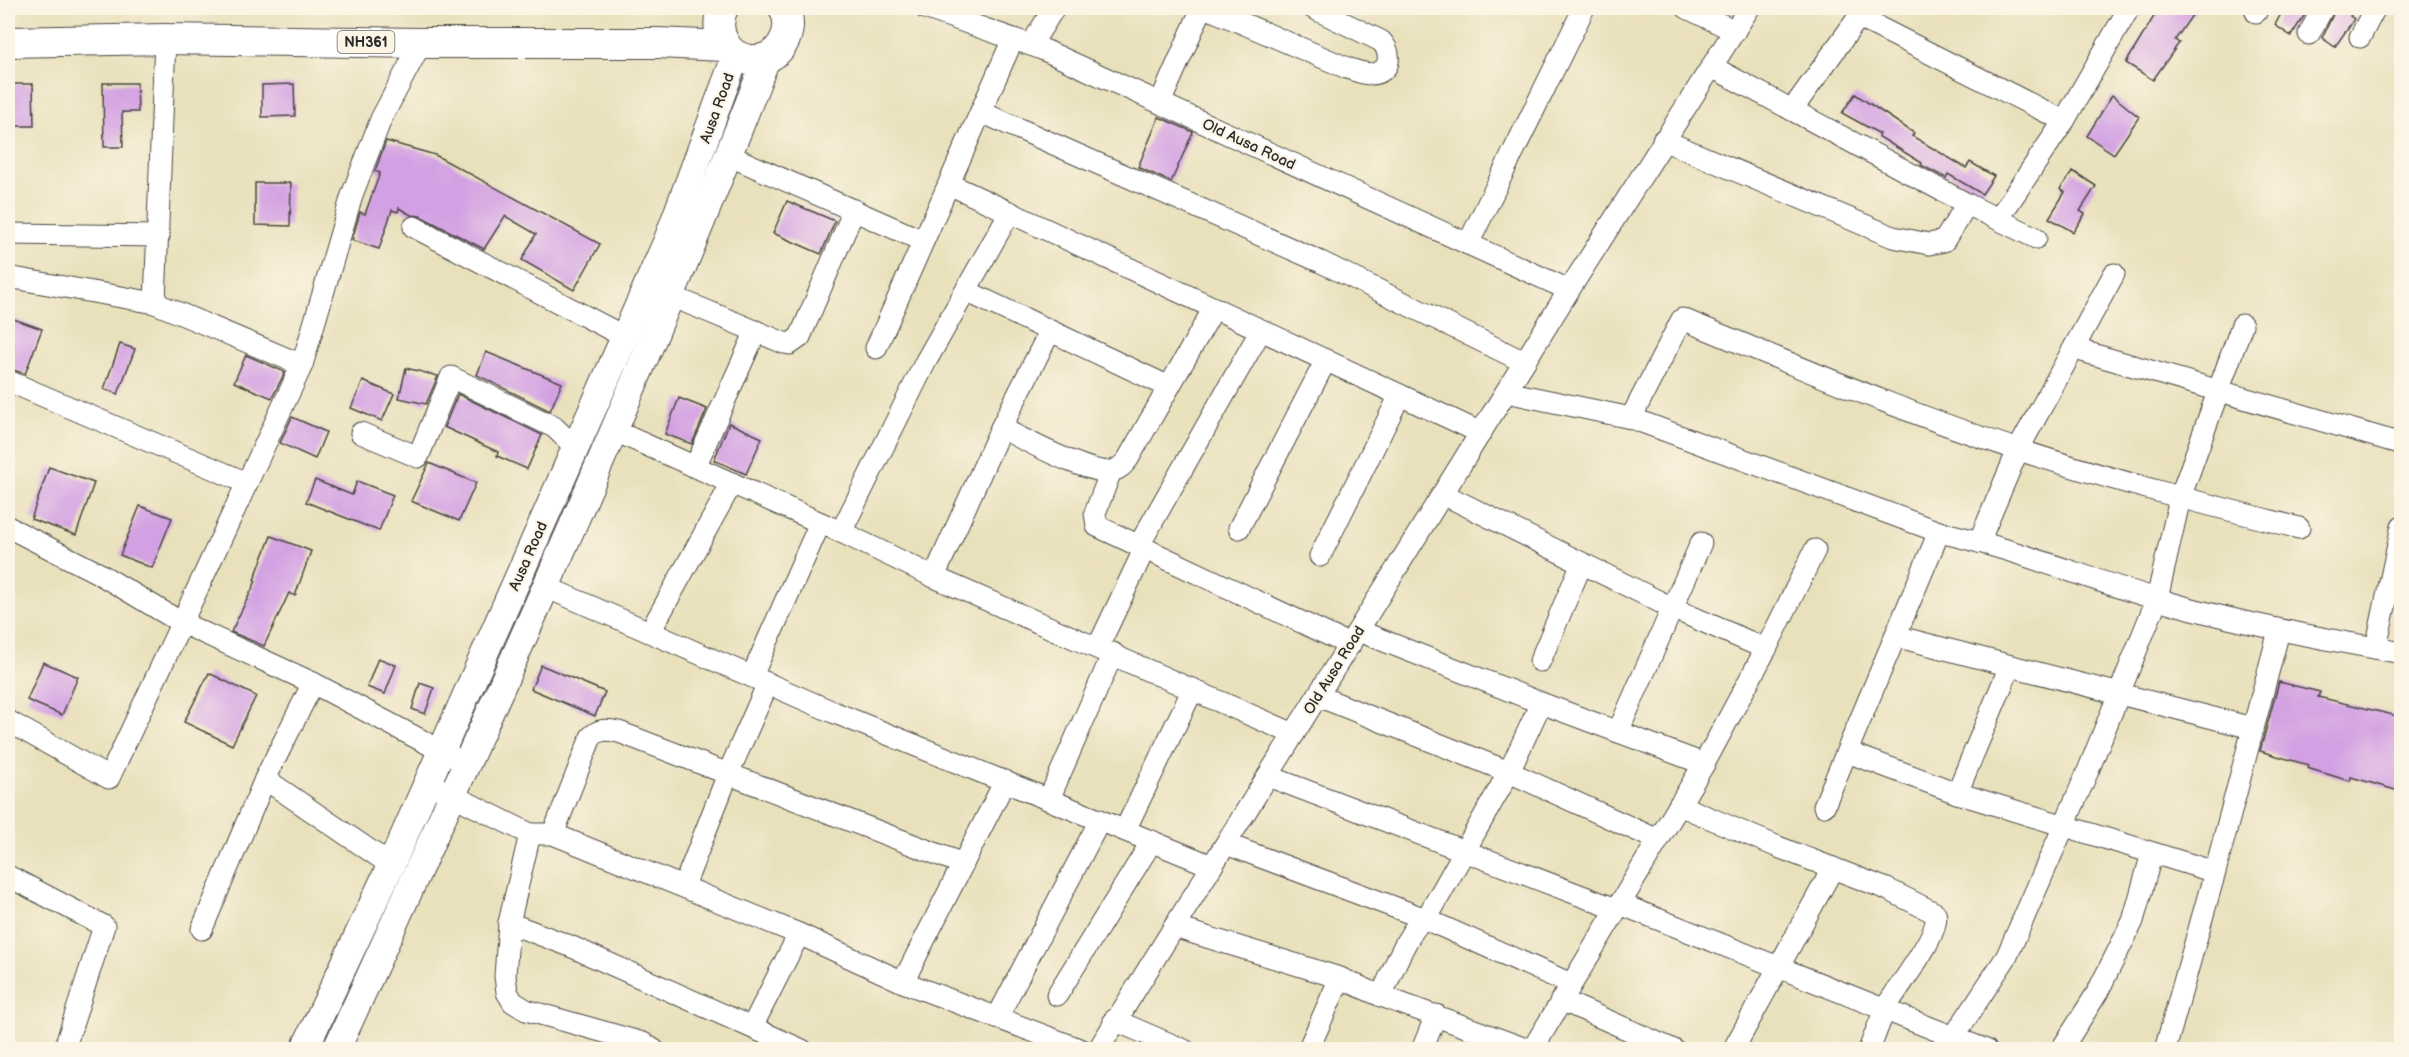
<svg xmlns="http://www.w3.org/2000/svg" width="2409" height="1057" viewBox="0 0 2409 1057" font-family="'Balsamiq Sans',sans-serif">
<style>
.building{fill:#d3a1e3}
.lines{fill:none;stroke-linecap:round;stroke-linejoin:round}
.minor-casing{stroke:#484641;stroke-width:23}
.major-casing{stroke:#484641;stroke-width:29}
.highway-casing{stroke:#484641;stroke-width:32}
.minor{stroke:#fff;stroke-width:21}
.major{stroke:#fff;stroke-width:27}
.highway{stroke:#fff;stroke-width:30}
.labels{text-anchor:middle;stroke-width:4.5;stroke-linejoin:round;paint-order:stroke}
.shield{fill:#fcf5e5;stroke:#6a6863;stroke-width:1.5}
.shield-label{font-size:14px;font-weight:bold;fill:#2b2b2b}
.street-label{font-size:15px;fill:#2b2b2b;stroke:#fcf5e5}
</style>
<rect width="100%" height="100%" fill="#fcf5e5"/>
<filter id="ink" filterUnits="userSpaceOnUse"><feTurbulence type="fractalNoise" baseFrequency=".0167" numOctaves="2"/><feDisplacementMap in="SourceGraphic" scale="12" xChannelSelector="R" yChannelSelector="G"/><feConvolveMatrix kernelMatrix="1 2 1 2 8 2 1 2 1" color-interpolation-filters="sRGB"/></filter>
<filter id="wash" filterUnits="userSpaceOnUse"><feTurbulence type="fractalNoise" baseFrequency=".008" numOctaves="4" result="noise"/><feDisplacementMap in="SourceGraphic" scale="24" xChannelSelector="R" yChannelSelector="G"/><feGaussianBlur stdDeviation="1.35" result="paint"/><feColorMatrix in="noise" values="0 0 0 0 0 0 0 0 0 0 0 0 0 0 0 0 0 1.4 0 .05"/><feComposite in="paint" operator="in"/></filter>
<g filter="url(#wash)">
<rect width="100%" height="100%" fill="#e9e0bc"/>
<g id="blocks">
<g class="building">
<path d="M2159,8H2197L2175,40L2179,43L2153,80L2126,63Z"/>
<path d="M2279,8H2309L2291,36L2275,25L2283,10Z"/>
<path d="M2336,8H2356L2350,16L2354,19L2335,47L2322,38Z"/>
<path d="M103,83H137L138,112H122L123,147H104Z"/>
<path d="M12,84H33L34,126H13Z"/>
<path d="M294,84L295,116L262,117V85Z"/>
<path d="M1855,94L1914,133L1912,136L1966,168L1970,162L1994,176L1982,194L1948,174L1946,178L1921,165L1922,163L1878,136L1880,134L1842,113Z"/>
<path d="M2112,95L2139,117L2114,154L2087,136Z"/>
<path d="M1159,117L1193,132L1171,182L1138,167Z"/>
<path d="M386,141L435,155L600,244L574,290L522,260L536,234L505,216L484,249L420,216L411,215L399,208L398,212L392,210L379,249L352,240L360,212L365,214L380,173L375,171Z"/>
<path d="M2073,171L2096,186L2080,211L2085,214L2073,232L2049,218L2065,192L2060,189Z"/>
<path d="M255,183H291L290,226L255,225Z"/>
<path d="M787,201L835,221L821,254L773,233Z"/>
<path d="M8,317L42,329L25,374L8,368Z"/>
<path d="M120,344L135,349L118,394L104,389Z"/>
<path d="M486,352L562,383L550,411L477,375Z"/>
<path d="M246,355L285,372L272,398L234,382Z"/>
<path d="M406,368L438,376L426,404L399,398Z"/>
<path d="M363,381L394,394L382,421L351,408Z"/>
<path d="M458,394L542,435L527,469L497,456L498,452L444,427Z"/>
<path d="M679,398L707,409L692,444L665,434Z"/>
<path d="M292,417L326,432L315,459L280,443Z"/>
<path d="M729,423L762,438L746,474L714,460Z"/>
<path d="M429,463L476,483L459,521L411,501Z"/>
<path d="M49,467L94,483L76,535L31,519Z"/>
<path d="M315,480L352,495L357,481L393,495L379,531L306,502Z"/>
<path d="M140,506L172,518L152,568L120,555Z"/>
<path d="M271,536L311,551L295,596L289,593L264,646L231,632L256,581L254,580Z"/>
<path d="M378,658L396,665L385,694L367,687Z"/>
<path d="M43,662L78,677L62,715L27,700Z"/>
<path d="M541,665L605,692L595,716L531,689Z"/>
<path d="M209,673L256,696L232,745L184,722Z"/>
<path d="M2279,682L2320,692L2318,697L2402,717V792L2351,777L2350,781L2307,768L2308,765L2260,751Z"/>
<path d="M420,683L434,688L425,714L412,709Z"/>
</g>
</g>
</g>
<g filter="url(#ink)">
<use href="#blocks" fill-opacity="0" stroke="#484641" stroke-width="1.5"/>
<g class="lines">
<defs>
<g id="minor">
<path d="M925,8L1042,49L1569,290L1749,8"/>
<path d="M1207,8L1347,68C1356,71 1368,76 1377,73C1393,68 1390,50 1381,41L1313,8"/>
<path d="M1687,8L1735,31"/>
<path d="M2256,12L2258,8"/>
<path d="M1858,17L2064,121"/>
<path d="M2309,34L2323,8"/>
<path d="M2360,37L2375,8"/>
<path d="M1031,45L1054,8"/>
<path d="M1712,67L1967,204L2036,238"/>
<path d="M1160,103L1202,8"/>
<path d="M1792,110L1865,8"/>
<path d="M981,112L1321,262L1524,362"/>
<path d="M1663,140L1893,237L1929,244L1944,241L1967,204"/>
<path d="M728,155L923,241"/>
<path d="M949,184L1481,433"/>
<path d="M1998,219L2064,121L2129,8"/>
<path d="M414,227L625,337"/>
<path d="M8,234L159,236"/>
<path d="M1468,244L1584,8"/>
<path d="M8,277L155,303L302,365"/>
<path d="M966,291L1169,387"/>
<path d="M671,296L784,343L790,344L800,337L854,210"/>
<path d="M155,303L165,39"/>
<path d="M876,348L1013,39"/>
<path d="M2075,349L2402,444"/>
<path d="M8,381L247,483L302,365L352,195L381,119L421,43"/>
<path d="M1506,392L1631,418L1939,532C2013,548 2084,578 2157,599C2237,623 2319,638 2402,653"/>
<path d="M1631,418L1682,319C1793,364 1905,413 2019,450C2111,480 2205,504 2299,528"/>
<path d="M1001,428C1024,439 1090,476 1113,471C1120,469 1123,465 1128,459L1214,308"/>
<path d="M615,431L841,532L934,577L1294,734"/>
<path d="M361,433L418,457L451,377L554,427L576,448"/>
<path d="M695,467L756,331"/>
<path d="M1111,471L1095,513L1097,526L1350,645"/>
<path d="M1443,494L1672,608L1766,649L1704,764L1532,1050"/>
<path d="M8,527L98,573L182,623L313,683L453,757"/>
<path d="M1239,528L1326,360"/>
<path d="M841,532L926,361L1010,212"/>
<path d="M1979,542L2018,450L2114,274"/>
<path d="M1138,547L1261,330"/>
<path d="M1320,556L1400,395"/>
<path d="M934,577L1001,428L1050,331"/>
<path d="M546,587L833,712L1212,866"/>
<path d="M1359,631L1541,703"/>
<path d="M650,632L732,483"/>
<path d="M1895,636L2252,728"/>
<path d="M1098,647L1144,550"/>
<path d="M2376,648L2402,526"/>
<path d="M1766,649L1815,550"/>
<path d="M1540,661L1582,563"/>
<path d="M2010,666L1957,793L2215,872"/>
<path d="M752,676L820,523"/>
<path d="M313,683L265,779L391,865"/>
<path d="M1318,696L1509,772L1658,840"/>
<path d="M8,721L109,778L247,483"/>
<path d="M1618,732L1701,543"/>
<path d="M1847,752L1957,793"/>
<path d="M1268,776L1616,909"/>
<path d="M440,789L530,834H553L799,934L903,982L1082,1050"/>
<path d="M1049,799L1113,653"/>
<path d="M1679,805L1778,847L1887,889L1935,913C1943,933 1894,990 1885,1010C1879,1023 1874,1037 1869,1050"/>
<path d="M1824,806L1939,532"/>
<path d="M1125,830L1193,689"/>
<path d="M530,834L509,923L505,976L507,992L513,1002L526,1010L643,1043L654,1050"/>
<path d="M553,834L591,737C600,728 607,730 619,732L963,864"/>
<path d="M1226,844L1423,918L1571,984"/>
<path d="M8,876L104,926L64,1050"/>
<path d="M684,886L728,774L768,683"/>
<path d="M1620,904L1986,1050"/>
<path d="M509,923L570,946L802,1050"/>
<path d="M1174,927L1340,978L1381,996L1529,1050"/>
<path d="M202,929L265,779"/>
<path d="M903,982L1005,781"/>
<path d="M1057,995L1152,841"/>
<path d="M1381,996C1392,974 1408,927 1429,914L1509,772L1541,703L1704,764"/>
<path d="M1561,1000L1674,1050"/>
<path d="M997,1018L1100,820"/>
<path d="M1114,1020L1184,1050"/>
<path d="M752,1027L799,934"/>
<path d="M1098,1050L1569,290"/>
<path d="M1308,1050L1340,978"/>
<path d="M1422,1050L1436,1015"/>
<path d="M1733,1050L1833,868"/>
<path d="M1945,1050L2007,956L2088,771L2157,599L2180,498L2242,325"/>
<path d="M2061,1050L2097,993L2133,921L2152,853"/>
<path d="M2165,1050L2215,872L2279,631"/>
</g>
<g id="major">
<path d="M304,1050L391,865L667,241L736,55"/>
<path d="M336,1050C487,722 636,394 767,57"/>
</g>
<g id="highway">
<path d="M723,8C713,29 724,58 751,60C780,62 796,31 784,8"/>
<path d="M8,42L165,39L421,43H657L725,46"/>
</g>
</defs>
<use href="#minor" class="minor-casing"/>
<use href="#major" class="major-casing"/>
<use href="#highway" class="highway-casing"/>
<use href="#minor" class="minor"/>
<use href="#major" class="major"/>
<use href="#highway" class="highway"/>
</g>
</g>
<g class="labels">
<rect class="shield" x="337.5" y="31" width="57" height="22" rx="4.5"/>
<g class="shield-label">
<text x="366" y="47">NH361</text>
</g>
<g class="street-label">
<text transform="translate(717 108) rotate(-70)" y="5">Ausa Road</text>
<text transform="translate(1249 144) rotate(25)" y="5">Old Ausa Road</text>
<text transform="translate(528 556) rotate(-66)" y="5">Ausa Road</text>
<text transform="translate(1334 670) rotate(-58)" y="5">Old Ausa Road</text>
</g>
</g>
<rect width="2409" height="1057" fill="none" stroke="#fcf5e5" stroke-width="30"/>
</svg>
